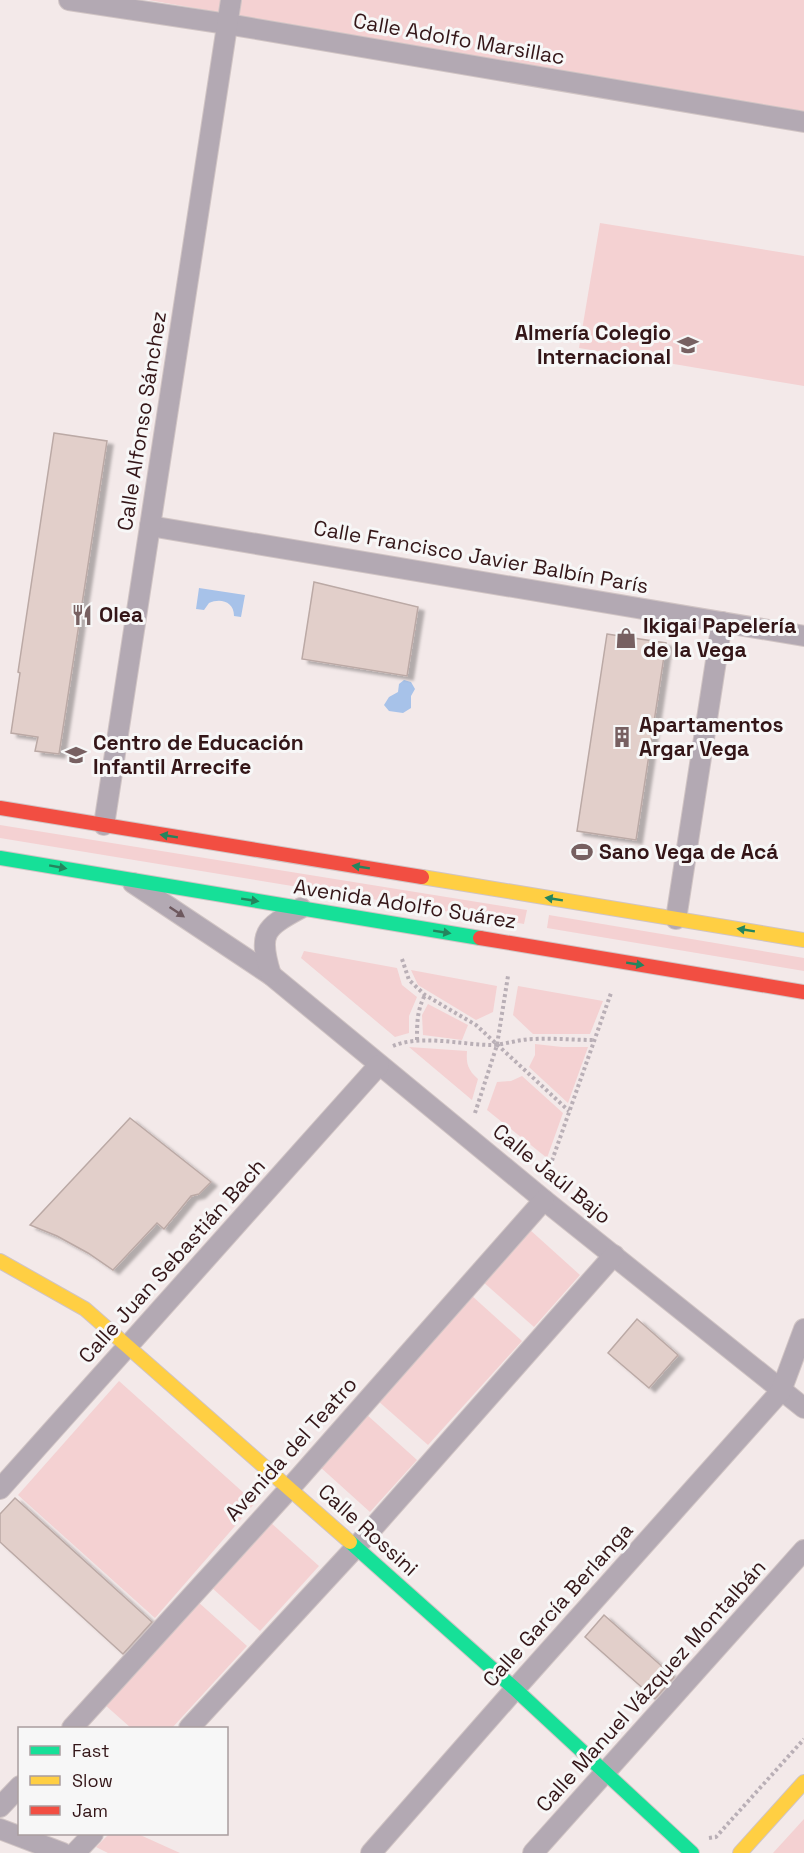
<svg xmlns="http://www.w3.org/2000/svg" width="804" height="1853" viewBox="0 0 804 1853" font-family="'Space Grotesk',sans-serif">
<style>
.green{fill:#f4d1d2}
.water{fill:#a7c2e9}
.building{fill:#e2cfca;stroke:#bba9a5;stroke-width:1.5;filter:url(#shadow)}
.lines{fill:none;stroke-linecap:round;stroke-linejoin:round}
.street-casing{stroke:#d0c4c4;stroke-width:22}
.fast-casing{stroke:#d0c4c4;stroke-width:16}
.slow-casing{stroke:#d0c4c4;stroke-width:16}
.jam-casing{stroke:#d0c4c4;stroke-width:16}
.path{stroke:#b9afb6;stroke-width:4;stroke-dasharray:3 3;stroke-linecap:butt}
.street{stroke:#b3a9b3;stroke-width:20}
.fast{stroke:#16e098;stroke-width:14}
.slow{stroke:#ffcf43;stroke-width:14}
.jam{stroke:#f24e42;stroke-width:14}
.oneway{fill:#24855e}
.oneway2{fill:#6d585e}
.labels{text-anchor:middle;stroke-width:6;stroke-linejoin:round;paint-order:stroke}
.street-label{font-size:21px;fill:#341618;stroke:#f7f7f7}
.poi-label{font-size:21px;font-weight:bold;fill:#341618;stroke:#f7f7f7;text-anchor:start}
</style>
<defs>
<filter id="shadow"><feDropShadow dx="6" dy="4" stdDeviation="1.5" flood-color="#0004"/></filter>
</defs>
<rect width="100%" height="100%" fill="#f3e9e9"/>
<g class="green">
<path d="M148,0H804V112Z"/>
<path d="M600,223L804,256V386L579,348Z"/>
<path d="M0,825L527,910L524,924L0,838Z"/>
<path d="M549,915L804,958V971L547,928Z"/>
<path d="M304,951L397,968L402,985L417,997L409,1016V1033L395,1037L301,958Z"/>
<path d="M411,970L497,986L493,1012L476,1020L418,985Z"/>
<path d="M518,986L603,1001L590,1034H533L513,1015Z"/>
<path d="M428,1004L468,1025L462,1040L423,1035L422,1015Z"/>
<path d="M535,1044L562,1047H588L568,1103L529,1067L535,1055Z"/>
<path d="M409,1047L467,1051C466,1064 468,1070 478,1079L472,1100Z"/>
<path d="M522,1076L563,1113L547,1158L487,1110L497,1082L511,1081Z"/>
<path d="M529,1229L580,1275L534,1327L482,1281Z"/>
<path d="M471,1295L522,1341L428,1445L377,1400Z"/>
<path d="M119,1381L255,1503L155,1618L18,1495Z"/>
<path d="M366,1414L417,1460L370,1512L319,1466Z"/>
<path d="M270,1522L319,1566L260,1631L211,1587Z"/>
<path d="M197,1601L247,1646L172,1728H131L104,1704Z"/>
<path d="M804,1819V1853H773Z"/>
<path d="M109,1834H138L180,1853H108L96,1847Z"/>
</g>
<g class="water">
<path d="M199,588L245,595L241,617L234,616C234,601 220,598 209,603L204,610L196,609Z"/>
<path d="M404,680L411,682L415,689L411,696V708L403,713L389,711L384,705L389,697L398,692L399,684Z"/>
</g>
<g class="building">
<path d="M54,433L107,441L59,754L35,751L38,737L11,733L20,673L18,672Z"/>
<path d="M314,582L418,607L407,676L302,659Z"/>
<path d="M607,634L666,643L636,840L577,831Z"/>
<path d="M130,1118L211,1182L199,1194L191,1196L164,1229L157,1223L113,1270L88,1253L57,1236L30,1225Z"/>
<path d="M637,1319L678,1355L649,1388L608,1353Z"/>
<path d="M15,1498L152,1622L123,1654L0,1542V1514Z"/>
<path d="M604,1615L674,1677L655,1699L585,1637Z"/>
</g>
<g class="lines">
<defs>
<g id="street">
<path d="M69,0L227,24L804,122"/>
<path d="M150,526L804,636"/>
<path d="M104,825L231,0"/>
<path d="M133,883L271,975L544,1200L804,1408"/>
<path d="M676,919L722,622"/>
<path d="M271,975C258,933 264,928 301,908"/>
<path d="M0,1489L379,1065"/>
<path d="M72,1728L290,1488L544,1200"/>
<path d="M189,1728L356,1547L614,1255"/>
<path d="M0,1807L20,1786"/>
<path d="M0,1829L63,1853"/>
<path d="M75,1853L93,1834"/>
<path d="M371,1853L515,1689L781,1391L804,1329"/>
<path d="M533,1853L804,1550"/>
</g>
<g id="fast">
<path d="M0,858L480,938"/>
<path d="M350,1542L515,1689L692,1853"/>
</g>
<g id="slow">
<path d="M422,877L804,940"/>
<path d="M0,1261L85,1309L350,1542"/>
<path d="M740,1853L804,1782"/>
</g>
<g id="jam">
<path d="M0,808L422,877"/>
<path d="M480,938L804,992"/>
</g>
</defs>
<use href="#street" class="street-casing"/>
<use href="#fast" class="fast-casing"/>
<use href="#slow" class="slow-casing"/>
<use href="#jam" class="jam-casing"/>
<g class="path">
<path d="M402,959L409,980L425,995L476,1025L569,1111"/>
<path d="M417,1040C417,1023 417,1010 425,995"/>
<path d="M393,1046C421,1034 462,1045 493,1045C507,1044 520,1039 534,1039C554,1038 574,1040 594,1040"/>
<path d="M475,1113L497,1045L508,976"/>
<path d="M548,1172L611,993"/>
<path d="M709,1838L716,1837L804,1739"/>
</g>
<use href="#street" class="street"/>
<use href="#fast" class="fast"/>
<use href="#slow" class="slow"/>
<use href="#jam" class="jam"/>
</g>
<defs><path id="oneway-solid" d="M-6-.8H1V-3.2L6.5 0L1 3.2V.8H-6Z" transform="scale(1.5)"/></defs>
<g class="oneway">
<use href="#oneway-solid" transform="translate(169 836) rotate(-171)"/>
<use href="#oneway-solid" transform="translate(58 867) rotate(10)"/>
<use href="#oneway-solid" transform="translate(361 867) rotate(-171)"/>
<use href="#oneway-solid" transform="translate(554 899) rotate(-171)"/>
<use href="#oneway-solid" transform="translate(250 900) rotate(9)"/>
<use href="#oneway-solid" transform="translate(746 930) rotate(-171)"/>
<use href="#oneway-solid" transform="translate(442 932) rotate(9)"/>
<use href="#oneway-solid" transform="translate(635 964) rotate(9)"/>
</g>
<use class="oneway2" href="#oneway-solid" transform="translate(177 912) rotate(34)"/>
<defs>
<symbol id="school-bare" viewBox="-9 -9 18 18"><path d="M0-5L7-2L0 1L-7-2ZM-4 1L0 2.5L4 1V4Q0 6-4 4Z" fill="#776061" stroke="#f7f7f7" stroke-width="2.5" paint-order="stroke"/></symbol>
<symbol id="restaurant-bare" viewBox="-9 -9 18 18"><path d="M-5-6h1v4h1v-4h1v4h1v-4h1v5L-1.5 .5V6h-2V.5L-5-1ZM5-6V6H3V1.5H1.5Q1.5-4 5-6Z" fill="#776061" stroke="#f7f7f7" stroke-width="2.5" paint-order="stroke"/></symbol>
<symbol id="shop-bare" viewBox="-9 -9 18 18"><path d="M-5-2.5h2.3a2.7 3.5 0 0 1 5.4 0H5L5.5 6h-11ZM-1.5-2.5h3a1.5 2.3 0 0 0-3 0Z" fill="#776061" stroke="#f7f7f7" stroke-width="2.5" paint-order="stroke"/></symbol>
<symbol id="building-bare" viewBox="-9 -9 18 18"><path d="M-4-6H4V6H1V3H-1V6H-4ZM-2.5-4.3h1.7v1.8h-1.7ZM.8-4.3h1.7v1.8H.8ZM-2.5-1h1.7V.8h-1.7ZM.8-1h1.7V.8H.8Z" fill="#776061" stroke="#f7f7f7" stroke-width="2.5" paint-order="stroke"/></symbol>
<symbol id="stadium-bare" viewBox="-9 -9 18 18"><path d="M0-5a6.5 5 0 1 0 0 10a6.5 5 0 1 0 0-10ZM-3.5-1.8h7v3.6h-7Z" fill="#776061" stroke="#f7f7f7" stroke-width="2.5" paint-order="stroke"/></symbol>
</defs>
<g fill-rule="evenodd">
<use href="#school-bare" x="673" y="330" width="30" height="30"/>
<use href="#restaurant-bare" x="67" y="600" width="30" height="30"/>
<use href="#shop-bare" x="611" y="623" width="30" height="30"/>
<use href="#building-bare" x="607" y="722" width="30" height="30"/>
<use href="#school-bare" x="61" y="740" width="30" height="30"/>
<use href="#stadium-bare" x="567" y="837" width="30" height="30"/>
</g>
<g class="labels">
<g class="street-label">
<text transform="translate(459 39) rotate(10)" y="7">Calle Adolfo Marsillac</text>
<text transform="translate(142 421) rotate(-81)" y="7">Calle Alfonso Sánchez</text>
<text transform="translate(481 557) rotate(10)" y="7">Calle Francisco Javier Balbín París</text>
<text transform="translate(405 904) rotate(9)" y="7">Avenida Adolfo Suárez</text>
<text transform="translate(552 1174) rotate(39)" y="7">Calle Jaúl Bajo</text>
<text transform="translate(172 1261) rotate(-48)" y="7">Calle Juan Sebastián Bach</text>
<text transform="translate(291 1449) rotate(-48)" y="7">Avenida del Teatro</text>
<text transform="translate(368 1530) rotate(42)" y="7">Calle Rossini</text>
<text transform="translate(558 1605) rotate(-48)" y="7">Calle García Berlanga</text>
<text transform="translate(651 1686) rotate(-48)" y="7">Calle Manuel Vázquez Montalbán</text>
</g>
<g class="poi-label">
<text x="671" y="340" text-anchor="end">Almería Colegio<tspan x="671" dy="24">Internacional</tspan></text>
<text x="99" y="622">Olea</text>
<text x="643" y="633">Ikigai Papelería<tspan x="643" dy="24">de la Vega</tspan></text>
<text x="639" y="732">Apartamentos<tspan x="639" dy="24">Argar Vega</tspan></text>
<text x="93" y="750">Centro de Educación<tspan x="93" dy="24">Infantil Arrecife</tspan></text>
<text x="599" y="859">Sano Vega de Acá</text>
</g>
</g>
<rect x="18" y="1727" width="210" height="108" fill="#f7f7f7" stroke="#a99d9e" stroke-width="1.5"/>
<rect x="30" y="1746" width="30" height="9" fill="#16e098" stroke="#a99d9e" stroke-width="1.5"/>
<text x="72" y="1757" font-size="18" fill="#341618">Fast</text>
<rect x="30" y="1776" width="30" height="9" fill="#ffcf43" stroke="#a99d9e" stroke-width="1.5"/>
<text x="72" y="1787" font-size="18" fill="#341618">Slow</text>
<rect x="30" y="1806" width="30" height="9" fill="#f24e42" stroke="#a99d9e" stroke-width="1.5"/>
<text x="72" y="1817" font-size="18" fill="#341618">Jam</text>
</svg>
